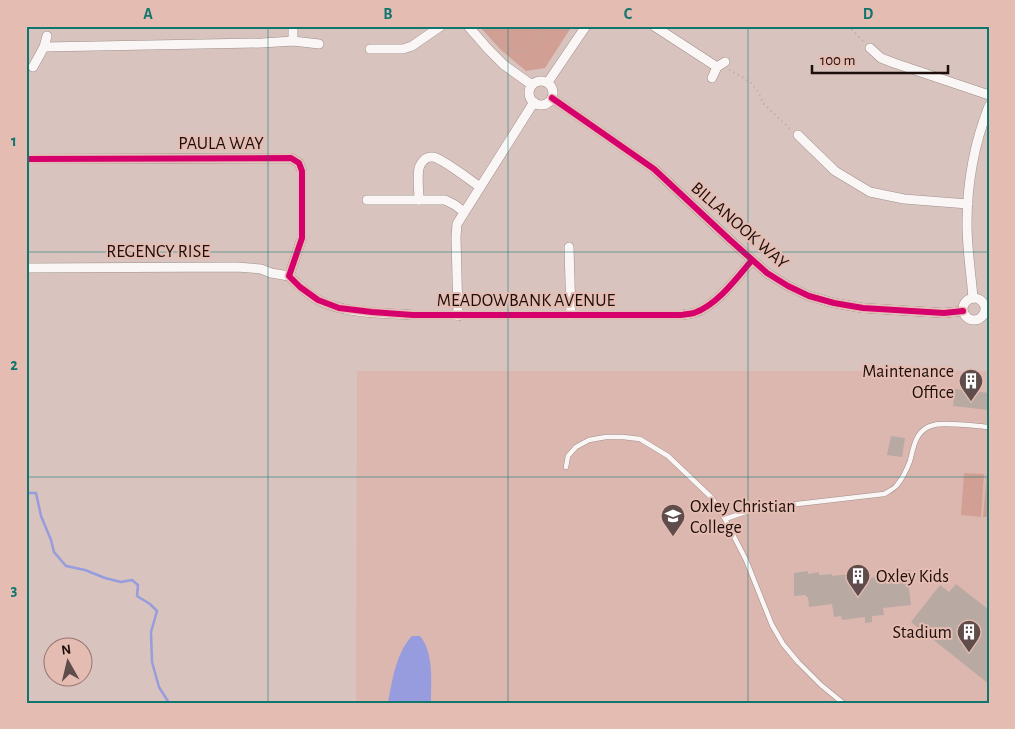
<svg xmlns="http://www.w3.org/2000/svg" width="1015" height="729" viewBox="0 0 1015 729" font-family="'Alegreya Sans',sans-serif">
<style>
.built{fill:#dcb7af}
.green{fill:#d19f94}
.water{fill:#969cdd}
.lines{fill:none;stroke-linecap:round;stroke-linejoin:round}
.stream{stroke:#969cdd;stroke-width:2.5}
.building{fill:#b9a9a3}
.service-casing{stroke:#9f8e8a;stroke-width:5.5}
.minor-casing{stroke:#9f8e8a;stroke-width:10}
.path{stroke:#b1aaa8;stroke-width:2;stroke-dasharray:1 4;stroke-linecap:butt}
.service{stroke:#f9f6f5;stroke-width:4.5}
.minor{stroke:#f9f6f5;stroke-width:9}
.cycleway-casing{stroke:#e5bcb2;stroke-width:9}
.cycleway{stroke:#d6006c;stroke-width:6}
.grid{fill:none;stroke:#0f766e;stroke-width:1;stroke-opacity:0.55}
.labels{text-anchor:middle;stroke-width:4;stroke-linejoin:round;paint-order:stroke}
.street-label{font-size:18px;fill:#1c0e0b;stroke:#e5bcb2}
.poi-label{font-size:18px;fill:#1c0e0b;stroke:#e5bcb2;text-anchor:end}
.neatline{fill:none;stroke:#0f766e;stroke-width:2}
.grid-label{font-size:16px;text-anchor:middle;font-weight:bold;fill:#0f766e}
</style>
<rect width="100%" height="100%" fill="#d9c3be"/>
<path class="built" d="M357,371H989V703H356Z"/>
<g class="green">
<path d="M479,26H572L545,68L526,71L501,50Z"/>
<path d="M964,473L984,474L981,517L961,515Z"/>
<path d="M987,474L989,475V517H983Z"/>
</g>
<path class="water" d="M412,636H420C434,653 431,681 431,703H388C392,681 396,653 412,636Z"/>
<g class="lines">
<path class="stream" d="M26,493H36L41,516L51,540L54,552L66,566L85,570L105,578L121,582L132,580L138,585L137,596L150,604L157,611L151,632L152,662L159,687L169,703"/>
</g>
<g class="building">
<path d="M955,389L989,393V410L953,406Z"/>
<path d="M891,436L905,438L902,457L887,455Z"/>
<path d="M911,570L912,580L908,581L911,605L883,608L884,615L872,616V622L865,623V617L842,620L841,616L834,617L832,604L809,607L808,597H806V595L794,596V573L808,571V574L819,572V575L832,574V576L850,574L851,578L869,576L870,578L881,577V580L903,577V571Z"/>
<path d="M956,584L989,610V684L911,622L940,585L949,592Z"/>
</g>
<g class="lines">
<defs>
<g id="service">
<path d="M566,467L568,456L576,447L589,440L606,437H623L640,439L668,456L712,498L725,519L746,560L772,625L783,644L798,662L821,685L843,703"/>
<path d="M725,519L754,509L884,494C889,491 894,489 897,485C903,478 907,469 910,461C914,445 916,429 934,425C946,422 975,426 989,427"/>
</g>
<g id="minor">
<path d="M468,26L488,49L504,65L532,85"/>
<path d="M654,26L717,67"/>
<path d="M293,41V26"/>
<path d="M44,47L262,43L293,41L319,44"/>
<path d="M870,48L881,58L894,63L989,95"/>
<path d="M370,49H403L412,46L441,26"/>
<path d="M33,67L44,47L47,36"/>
<path d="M712,78L717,67L725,62"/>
<circle cx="541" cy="93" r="12"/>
<path d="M548,82L586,26"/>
<path d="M552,98L654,169L730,240L767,273L788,286L809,296L834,303L863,308L944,313L963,311"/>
<path d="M798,135L835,171L870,192L904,199L968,204"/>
<path d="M26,159L291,158L299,163L302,171V238L289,276"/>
<path d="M367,200H445L455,205L464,212"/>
<path d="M419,200C419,190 417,178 419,168C421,162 426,156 433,157C442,158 471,181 480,187"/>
<path d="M569,247L571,315"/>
<path d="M26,268L237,267L261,269L271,273L289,276"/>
<path d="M289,276C298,285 308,295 320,301C347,314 383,313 413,315H682C685,314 690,314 694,313C717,305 737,278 752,260"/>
<circle cx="974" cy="309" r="11"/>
<path d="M973,298C971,273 967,249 967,224C967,184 974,144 989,106"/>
<path d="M458,316L456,237L457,224L534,102"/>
</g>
</defs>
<use href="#service" class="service-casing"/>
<use href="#minor" class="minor-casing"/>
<g class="path">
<path d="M484,26C489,34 495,42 503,47C510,52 526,53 533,47C539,43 543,33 544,26"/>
<path d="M848,26L864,42"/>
<path d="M729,70L742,77L751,83L759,93L763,103L791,130"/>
</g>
<use href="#service" class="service"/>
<use href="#minor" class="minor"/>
<defs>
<g id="cycleway">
<path d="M552,98L654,169L730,240L767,273L788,286L809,296L834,303L863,308L944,313L963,311"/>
<path d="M26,159L291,158L299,163L302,171V238L289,276L300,287L318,300L339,308L372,312L413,315H682C685,314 690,314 694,313C717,305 737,278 752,260"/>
</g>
</defs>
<use href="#cycleway" class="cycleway-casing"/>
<use href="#cycleway" class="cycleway"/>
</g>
<path class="grid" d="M268,26V703M508,26V703M748,26V703M26,252H989M26,477H989"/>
<defs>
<symbol id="building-pin" viewBox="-11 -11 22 30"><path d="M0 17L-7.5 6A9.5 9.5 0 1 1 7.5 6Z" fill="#5e4d4a" stroke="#e5bcb2"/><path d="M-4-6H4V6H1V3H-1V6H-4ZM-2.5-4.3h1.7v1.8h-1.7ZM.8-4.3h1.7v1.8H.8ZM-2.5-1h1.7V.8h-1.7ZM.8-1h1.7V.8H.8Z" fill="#fff"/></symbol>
<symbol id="school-pin" viewBox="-11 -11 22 30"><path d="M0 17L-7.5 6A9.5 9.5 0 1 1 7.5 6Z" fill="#5e4d4a" stroke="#e5bcb2"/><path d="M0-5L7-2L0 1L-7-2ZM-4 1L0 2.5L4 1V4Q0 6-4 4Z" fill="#fff"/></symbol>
</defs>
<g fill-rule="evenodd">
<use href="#building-pin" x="957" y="367" width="28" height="38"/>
<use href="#school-pin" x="659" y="502" width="28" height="38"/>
<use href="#building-pin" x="844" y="562" width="28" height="38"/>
<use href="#building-pin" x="955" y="618" width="28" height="38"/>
</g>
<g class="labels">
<g class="street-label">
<text x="221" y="149">PAULA WAY</text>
<text transform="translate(740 225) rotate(41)" y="6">BILLANOOK WAY</text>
<text x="158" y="257">REGENCY RISE</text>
<text x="526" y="306">MEADOWBANK AVENUE</text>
</g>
<g class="poi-label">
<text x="954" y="377">Maintenance<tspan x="954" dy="21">Office</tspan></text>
<text x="690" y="512" text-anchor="start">Oxley Christian<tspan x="690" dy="21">College</tspan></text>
<text x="876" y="582" text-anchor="start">Oxley Kids</text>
<text x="952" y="638">Stadium</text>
</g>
</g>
<rect width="1015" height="729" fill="none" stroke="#e5bcb2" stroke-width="55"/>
<g transform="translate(68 662) rotate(352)"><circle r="24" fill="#e5bcb2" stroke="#95766f"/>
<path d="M0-4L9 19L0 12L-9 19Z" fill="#5e4d4a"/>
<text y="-8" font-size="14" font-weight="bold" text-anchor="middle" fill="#1c0e0b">N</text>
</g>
<path d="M812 65v8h136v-8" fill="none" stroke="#1c0e0b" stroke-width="2.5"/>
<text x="820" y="65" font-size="15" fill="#1c0e0b" stroke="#e5bcb2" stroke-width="4" paint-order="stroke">100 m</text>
<rect x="28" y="28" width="960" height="674" class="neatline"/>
<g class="grid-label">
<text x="148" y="19">A</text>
<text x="388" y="19">B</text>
<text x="628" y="19">C</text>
<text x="868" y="19">D</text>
<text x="14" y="146">1</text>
<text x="14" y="370">2</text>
<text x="14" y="595">3</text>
</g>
</svg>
